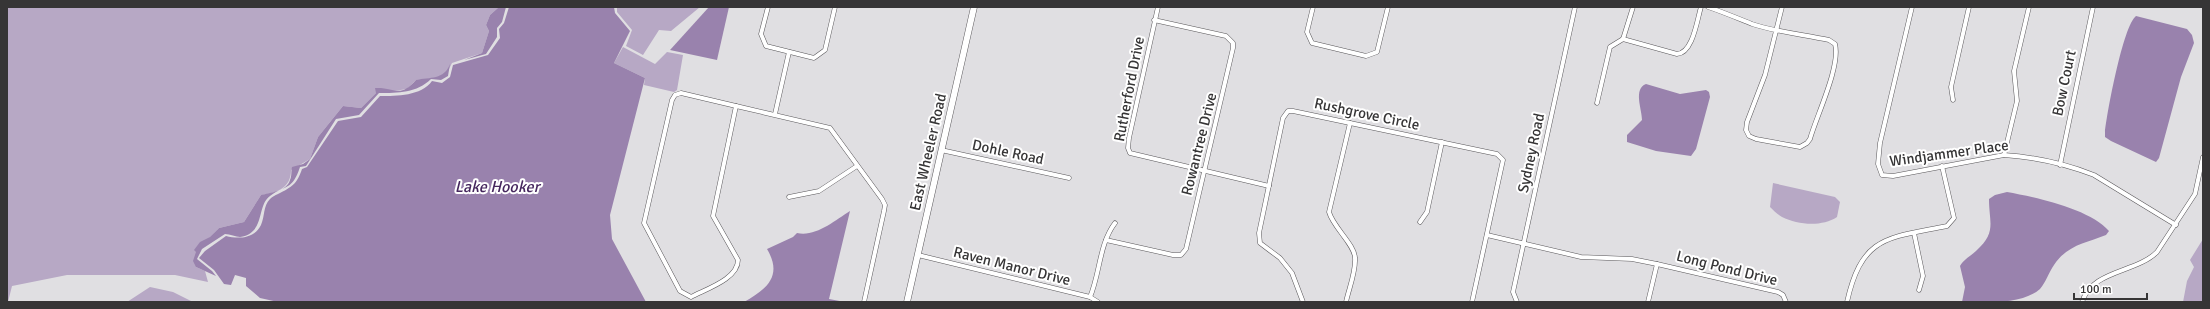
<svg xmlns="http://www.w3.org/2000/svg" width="2210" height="309" viewBox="0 0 2210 309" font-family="Signika,sans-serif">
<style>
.green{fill:#b7a8c5}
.water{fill:#9982ad}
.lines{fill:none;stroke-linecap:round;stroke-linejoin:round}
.street-casing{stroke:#59575a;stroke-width:5}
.secondary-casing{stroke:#59575a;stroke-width:7}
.street{stroke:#fff;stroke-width:4}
.secondary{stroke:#fff;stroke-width:6}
.labels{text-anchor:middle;stroke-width:4;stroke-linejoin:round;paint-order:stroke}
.street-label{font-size:15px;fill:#363536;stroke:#fff}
.water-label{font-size:16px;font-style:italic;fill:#46275e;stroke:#fff}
</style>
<rect width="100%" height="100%" fill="#e0dfe2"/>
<g class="green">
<path d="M7,7H499L490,15L486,25L489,31L482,53L452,63L448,71L438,78L416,80L407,89L394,91L376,88V93L361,108L343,106L318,137L310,159L291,170C291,188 277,193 261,195L244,222L219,228L196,252V267L205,271L208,282L175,275H67L12,286L8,302Z"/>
<path d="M617,7H700L671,31L659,30L643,55L626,46L632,30L617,12Z"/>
<path d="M623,47L655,64L667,52L683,55L677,90L674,92L644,85L645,78L614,63Z"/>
<path d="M1773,183L1835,197L1840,202L1837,217C1822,227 1798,225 1782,217C1778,215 1773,210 1770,207Z"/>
<path d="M2203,239V302H2183L2187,281L2194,267L2190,260Z"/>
<path d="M150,287L173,292L193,302H127Z"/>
</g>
<g class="water">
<path d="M499,7H506L502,22L497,28V37L486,54L464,60L482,53L489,31L486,25L490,15Z"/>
<path d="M509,7H614L615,13L630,31L614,63L645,78L610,215L612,239L646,302H278L260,298L246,286V278L235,275L231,285L224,284L214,270L199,258L205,251L226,236C238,239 254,239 261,225C265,216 263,206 270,199C272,197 275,195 278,194C292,187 297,184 302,169L307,167L338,121L361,117L380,96C397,96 421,96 432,81L442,83L450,77L453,65L488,55L500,38L499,29L504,23Z"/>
<path d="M709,7H729L717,60L670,50Z"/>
<path d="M2136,16L2187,29L2192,35L2194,43L2181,77L2159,158L2156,162L2111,141L2105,137V132C2107,113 2123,26 2136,16Z"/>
<path d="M450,64L448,76L441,80L431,79C417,93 398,93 379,93L359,115L336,119L306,166L300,167C292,191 286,184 270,196C256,206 266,233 240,237C236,237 230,234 225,234L202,249L197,259L212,271L216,276L196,267L193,261L196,252L194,250L200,242L210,237L219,228L244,222L261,195C270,193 287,191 290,180C292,176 291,171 292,167L303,164L310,159L318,137L343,106L361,108L376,93L375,88C396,87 399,99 416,80C430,77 444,80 450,64Z"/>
<path d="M1646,84L1680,94L1706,90L1709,92L1710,97L1696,149L1691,156L1656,151L1627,142V135L1642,120C1642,109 1633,89 1646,84Z"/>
<path d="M2007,192C2035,197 2090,209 2109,231L2106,235C2086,243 2067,245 2054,265C2049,272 2046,282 2040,289C2022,305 1985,302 1962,302L1965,287L1960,266C1964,259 1971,256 1976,251C1997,232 1989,223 1989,199L1995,195Z"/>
<path d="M850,211L829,299L845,302H744C767,289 783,276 767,249L793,237L797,233C816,237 834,221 850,211Z"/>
</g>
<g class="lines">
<defs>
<g id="street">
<path d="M768,7L761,34L766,46L814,58L825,50L835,7"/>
<path d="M1158,7L1129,138L1128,148L1130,153L1269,186"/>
<path d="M1313,7L1307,32L1312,43L1366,56L1377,52L1388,7"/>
<path d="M1708,7C1723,12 1737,18 1752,24C1772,31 1806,35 1829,40L1835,44C1841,66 1816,117 1810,139L1807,143L1800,147L1756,139L1749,136L1746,130L1747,122L1765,75L1782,7"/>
<path d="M1912,7L1880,143L1878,164L1882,175L1893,176L2004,155C2034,157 2066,164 2094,175L2176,225"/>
<path d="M1623,39L1677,54C1693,53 1697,20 1701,7"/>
<path d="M1623,39L1633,7"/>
<path d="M681,93L736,106L713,216L738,260C738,279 706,289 691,297L680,291L644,223L672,100L675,95Z"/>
<path d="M1953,100L1951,87L1969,7"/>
<path d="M1597,103L1610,47L1623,39"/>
<path d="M736,106L830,128L882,199L885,205L884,211L864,302"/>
<path d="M775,114L789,52"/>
<path d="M941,150L1069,178"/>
<path d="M2004,155L2017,101L2014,71L2029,7"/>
<path d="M2060,165L2093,7"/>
<path d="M789,197L819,191L857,166"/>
<path d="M1420,222L1427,212L1442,142"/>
<path d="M1914,233L1923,276L1919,290"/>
<path d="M1487,235L1581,257L1632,259L1657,264L1778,292L1783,295L1786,302"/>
<path d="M1106,240L1173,255H1181L1186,249L1233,48V43L1226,36L1154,20"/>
<path d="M918,255L1090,297L1098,302"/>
<path d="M1090,297C1100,274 1099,244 1115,223"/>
<path d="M1303,302L1292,273L1280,258L1260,243L1259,233L1283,118L1288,111H1293L1497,154L1503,160L1472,302"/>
<path d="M1346,302C1349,288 1356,272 1355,258C1355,245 1333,227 1329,212L1350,123"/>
<path d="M1517,302L1513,292L1575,7"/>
<path d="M1648,302L1657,264"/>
<path d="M1847,302C1862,235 1888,238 1947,226L1954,218L1942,166"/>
<path d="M2082,302C2092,270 2136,273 2157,252L2195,194L2203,157"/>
</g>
<path id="secondary" d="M907,302L974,7"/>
</defs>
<use href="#street" class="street-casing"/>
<use href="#secondary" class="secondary-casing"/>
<use href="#street" class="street"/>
<use href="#secondary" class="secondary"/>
</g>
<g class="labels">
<g class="street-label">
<text transform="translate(2064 83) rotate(-78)" y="5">Bow Court</text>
<text transform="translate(1129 89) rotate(-79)" y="5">Rutherford Drive</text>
<text transform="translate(1367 114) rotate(12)" y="5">Rushgrove Circle</text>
<text transform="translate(1199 144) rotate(-76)" y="5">Rowantree Drive</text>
<text transform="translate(928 152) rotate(-77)" y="5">East Wheeler Road</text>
<text transform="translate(1008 152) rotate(12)" y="5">Dohle Road</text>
<text transform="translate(1531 153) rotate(-78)" y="5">Sydney Road</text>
<text transform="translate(1949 153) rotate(-8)" y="5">Windjammer Place</text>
<text transform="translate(1012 266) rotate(14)" y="5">Raven Manor Drive</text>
<text transform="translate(1727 268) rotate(14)" y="5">Long Pond Drive</text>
</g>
<g class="water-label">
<text x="497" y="192">Lake Hooker</text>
</g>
</g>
<rect width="2210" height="309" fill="none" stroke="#363536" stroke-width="16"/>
<path d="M2074 293v6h73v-6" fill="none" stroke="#363536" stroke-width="2"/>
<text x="2080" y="293" font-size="12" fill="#363536" stroke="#ffffff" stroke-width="3" paint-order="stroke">100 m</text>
</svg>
